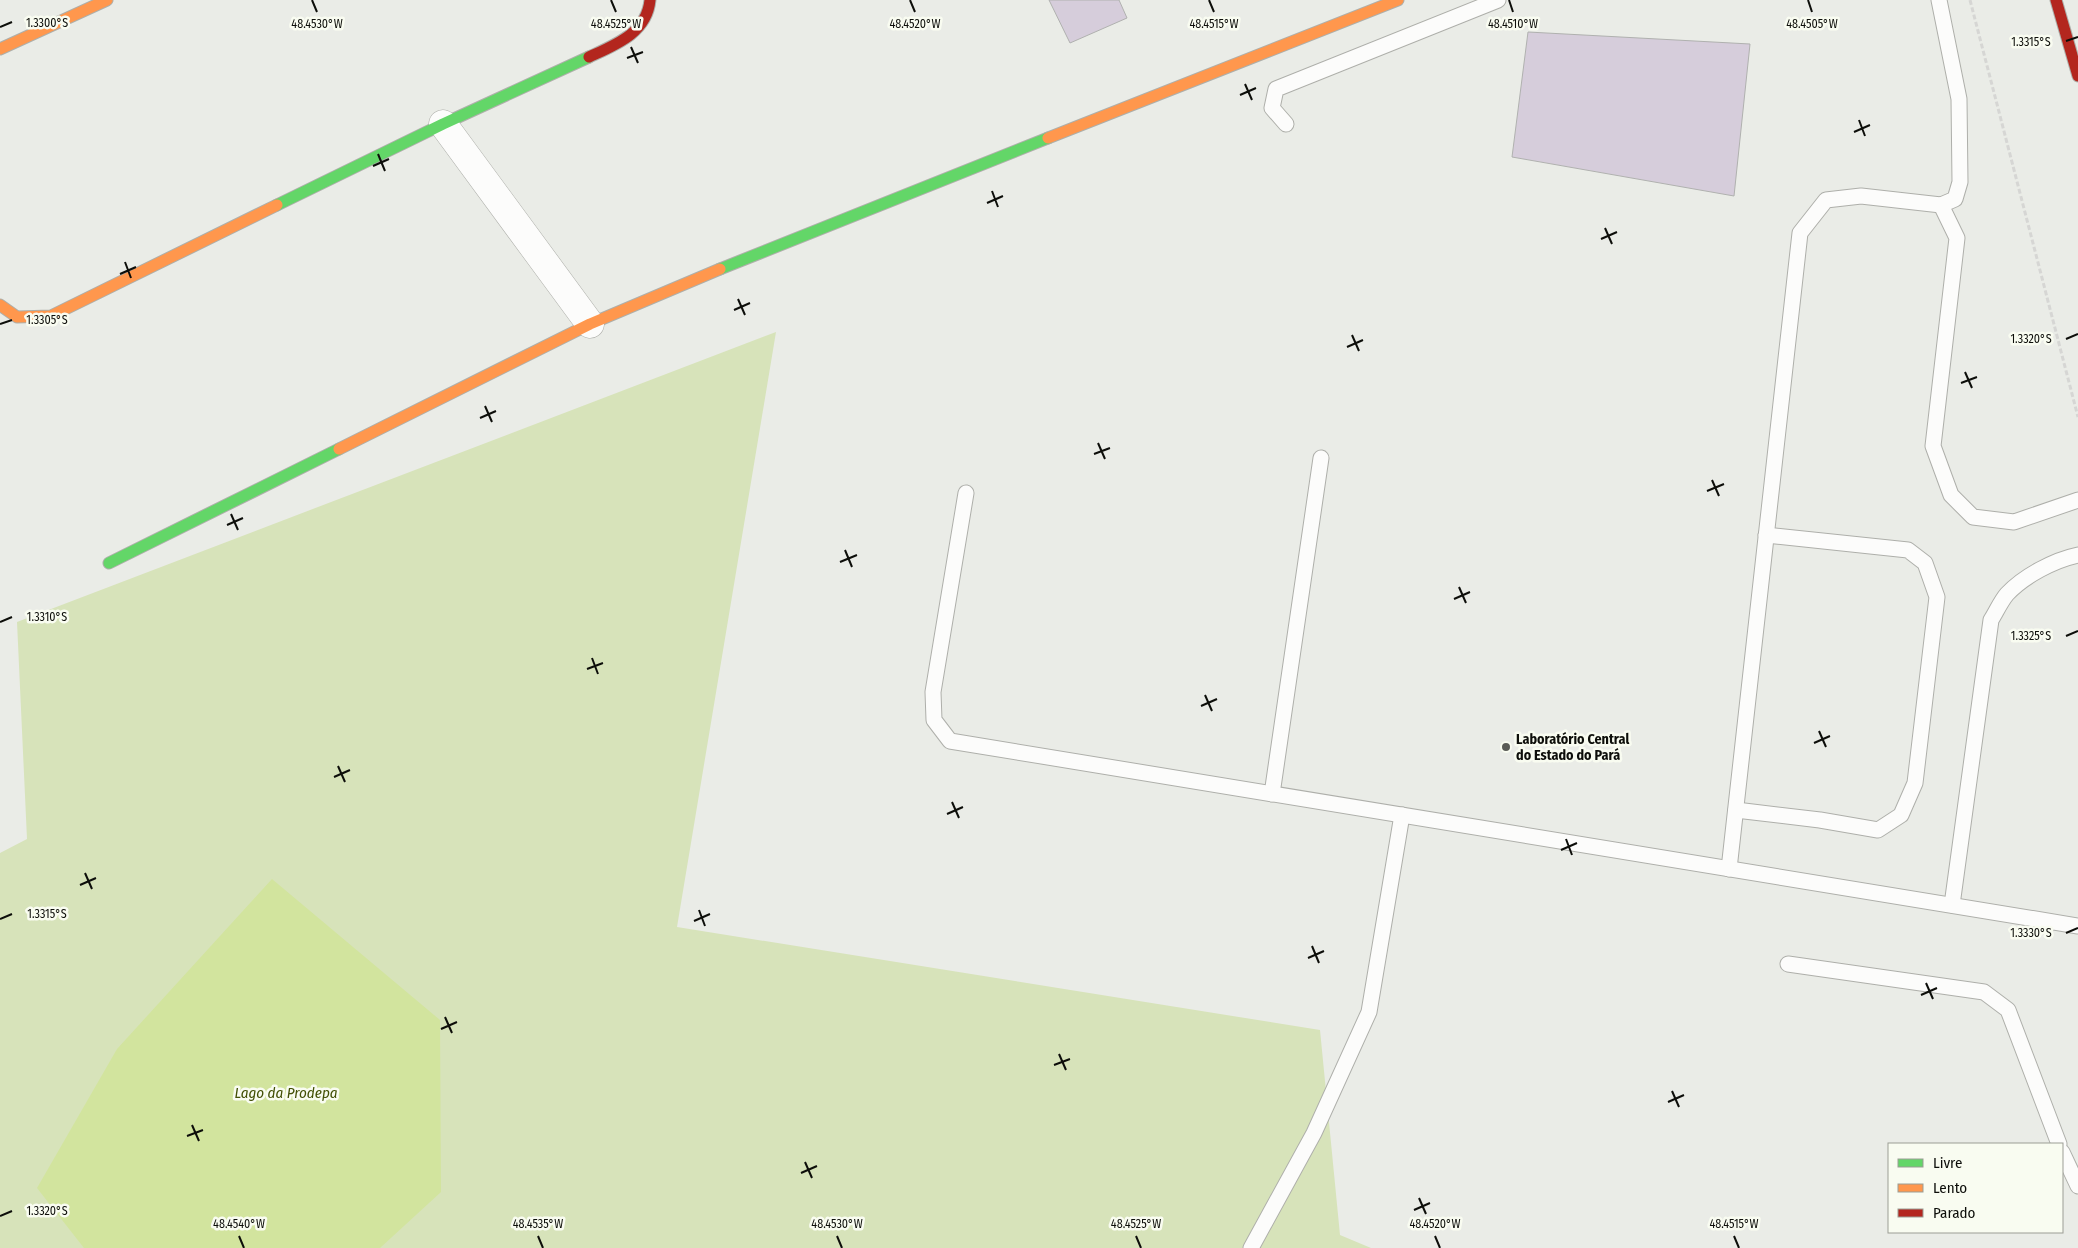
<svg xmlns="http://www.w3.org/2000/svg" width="2078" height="1248" viewBox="0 0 2078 1248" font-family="'Fira Sans Condensed',sans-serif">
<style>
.green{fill:#d7e3ba}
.water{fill:#d2e49e}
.building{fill:#d6cddb;stroke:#b0b1af}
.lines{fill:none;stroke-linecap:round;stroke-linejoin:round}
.lane-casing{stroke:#aeafaa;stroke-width:17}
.street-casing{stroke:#aeafaa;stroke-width:29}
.fast-casing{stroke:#aeafaa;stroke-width:13}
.slow-casing{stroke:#aeafaa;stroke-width:13}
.jam-casing{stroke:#aeafaa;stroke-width:13}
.path{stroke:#d6d6d4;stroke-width:3;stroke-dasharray:5 2.5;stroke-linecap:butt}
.lane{stroke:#fcfcfb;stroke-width:15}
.street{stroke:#fcfcfb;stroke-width:28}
.fast{stroke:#63d668;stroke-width:11}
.slow{stroke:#ff974d;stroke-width:11}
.jam{stroke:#b3261e;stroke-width:11}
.ticks{fill:none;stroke:#0d0e0a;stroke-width:2}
.poi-dot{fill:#5a5c57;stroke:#f9fcf1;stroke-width:2}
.labels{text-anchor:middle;stroke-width:5;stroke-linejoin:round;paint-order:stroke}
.poi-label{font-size:14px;font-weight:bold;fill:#0d0e0a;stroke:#f9fcf1;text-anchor:start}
.water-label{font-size:15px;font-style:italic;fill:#425005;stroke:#f9fcf1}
.ticks-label{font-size:12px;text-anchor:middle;fill:#0d0e0a;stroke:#f9fcf1;stroke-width:5;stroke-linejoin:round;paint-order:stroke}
</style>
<rect width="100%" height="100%" fill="#eaece7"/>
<path class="green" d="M776,332L677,927L1320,1030L1340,1235L1371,1248H0V853L27,839L17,622Z"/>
<path class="water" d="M272,879L440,1020L441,1192L380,1248H84L37,1188L117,1049Z"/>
<g class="building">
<path d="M1049,0H1119L1127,18L1070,43Z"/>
<path d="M1528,32L1750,44L1734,196L1512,157Z"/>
</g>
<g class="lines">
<defs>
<g id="lane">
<path d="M1286,124L1272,108L1276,89L1498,0"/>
<path d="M1941,205L1957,238L1933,446L1951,495L1973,517L2014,522L2078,500"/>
<path d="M966,493L933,692L934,720L950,741L2078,926"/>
<path d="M1272,794L1321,458"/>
<path d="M1736,810L1820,820L1878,830L1901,815L1915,783L1937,597L1925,563L1908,550L1766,535"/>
<path d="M1729,869L1800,233L1826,200L1861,196L1941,205L1955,199L1960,182L1959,99L1939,0"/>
<path d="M1952,905L1991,620C1996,612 2001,601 2007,594C2024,576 2054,560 2078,555"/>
<path d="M1788,964L1984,992L2008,1010L2059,1144"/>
<path d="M2062,1152L2078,1186"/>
<path d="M1251,1248L1314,1133L1369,1012L1402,815"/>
</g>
<path id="street" d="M443,124L590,324"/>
<g id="fast">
<path d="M277,205L443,124L589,57"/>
<path d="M720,269L1048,138"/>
<path d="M109,563L339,449"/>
</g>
<g id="slow">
<path d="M0,49L107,0"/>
<path d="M1048,138L1398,0"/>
<path d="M0,305L17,317L51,316L277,205"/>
<path d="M339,449L590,324L720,269"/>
</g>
<g id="jam">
<path d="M2056,0L2078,76"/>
<path d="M589,57C615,45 647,33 650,0"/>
</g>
</defs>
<use href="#lane" class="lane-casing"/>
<use href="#street" class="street-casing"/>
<use href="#fast" class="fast-casing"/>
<use href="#slow" class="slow-casing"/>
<use href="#jam" class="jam-casing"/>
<path class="path" d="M1970,0L2078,417"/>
<use href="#lane" class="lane"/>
<use href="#street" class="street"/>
<use href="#fast" class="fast"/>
<use href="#slow" class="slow"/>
<use href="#jam" class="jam"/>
</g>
<path class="ticks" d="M312,0L317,12M611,0L616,12M910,0L915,12M1209,0L1214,12M1509,0L1513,12M1808,0L1812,12M0,27L12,22M2066,41L2078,37M631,47L638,63M627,58L643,52M1245,84L1252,100M1240,95L1256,88M1859,120L1865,136M1854,132L1870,125M378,154L385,171M373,166L389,159M992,191L998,207M987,203L1003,196M1605,228L1612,244M1601,239L1617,232M125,262L131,278M120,274L136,267M738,299L745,315M734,310L750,303M0,324L12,320M1352,335L1359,351M2066,339L2078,334M1347,347L1363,340M1965,372L1972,388M1961,383L1977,377M485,406L492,422M480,418L496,411M1098,443L1105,459M1094,454L1110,448M1712,480L1719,496M1707,491L1724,484M231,514L238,530M227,525L243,518M845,550L852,567M840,562L857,555M1459,587L1466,603M1454,599L1470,592M0,622L12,617M2066,636L2078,631M592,658L598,674M587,669L603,663M1205,695L1212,711M1201,706L1217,699M1819,731L1826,747M1814,743L1830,736M338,766L345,782M334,777L350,770M952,802L959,818M947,814L963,807M1566,839L1572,855M1561,850L1577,843M85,873L92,889M80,885L96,878M699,910L705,926M0,919L12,914M694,921L710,914M2066,933L2078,928M1312,946L1319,963M1308,958L1324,951M1926,983L1933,999M1921,995L1937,988M445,1017L452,1033M441,1029L457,1022M1059,1054L1066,1070M1054,1065L1070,1059M1672,1091L1679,1107M1668,1102L1684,1095M192,1125L199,1141M187,1136L203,1130M805,1162L812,1178M801,1173L817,1166M1419,1198L1426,1214M1414,1210L1430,1203M0,1216L12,1211M239,1236L244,1248M538,1236L543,1248M837,1236L842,1248M1136,1236L1141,1248M1435,1236L1440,1248M1734,1236L1739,1248"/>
<circle class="poi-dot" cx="1506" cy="747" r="5"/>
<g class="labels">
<g class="poi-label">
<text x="1516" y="744">Laboratório Central<tspan x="1516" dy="16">do Estado do Pará</tspan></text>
</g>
<g class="water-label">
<text x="286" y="1098">Lago da Prodepa</text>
</g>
</g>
<g class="ticks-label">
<text x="47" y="27">1.3300°S</text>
<text x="317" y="28">48.4530°W</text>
<text x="616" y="28">48.4525°W</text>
<text x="915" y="28">48.4520°W</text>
<text x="1214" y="28">48.4515°W</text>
<text x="1513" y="28">48.4510°W</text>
<text x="1812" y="28">48.4505°W</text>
<text x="2031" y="46">1.3315°S</text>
<text x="47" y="324">1.3305°S</text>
<text x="2031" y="343">1.3320°S</text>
<text x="47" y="621">1.3310°S</text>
<text x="2031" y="640">1.3325°S</text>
<text x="47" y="918">1.3315°S</text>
<text x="2031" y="937">1.3330°S</text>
<text x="47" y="1215">1.3320°S</text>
<text x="239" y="1228">48.4540°W</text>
<text x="538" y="1228">48.4535°W</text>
<text x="837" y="1228">48.4530°W</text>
<text x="1136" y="1228">48.4525°W</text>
<text x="1435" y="1228">48.4520°W</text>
<text x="1734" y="1228">48.4515°W</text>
</g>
<rect x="1888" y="1143" width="175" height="90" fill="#f9fcf1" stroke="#9b9d95"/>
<rect x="1898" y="1159" width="25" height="8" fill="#63d668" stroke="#9b9d95"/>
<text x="1933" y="1168" font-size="15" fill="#0d0e0a">Livre</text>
<rect x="1898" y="1184" width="25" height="8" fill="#ff974d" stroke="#9b9d95"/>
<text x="1933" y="1193" font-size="15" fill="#0d0e0a">Lento</text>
<rect x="1898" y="1209" width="25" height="8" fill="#b3261e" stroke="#9b9d95"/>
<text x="1933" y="1218" font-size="15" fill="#0d0e0a">Parado</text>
</svg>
